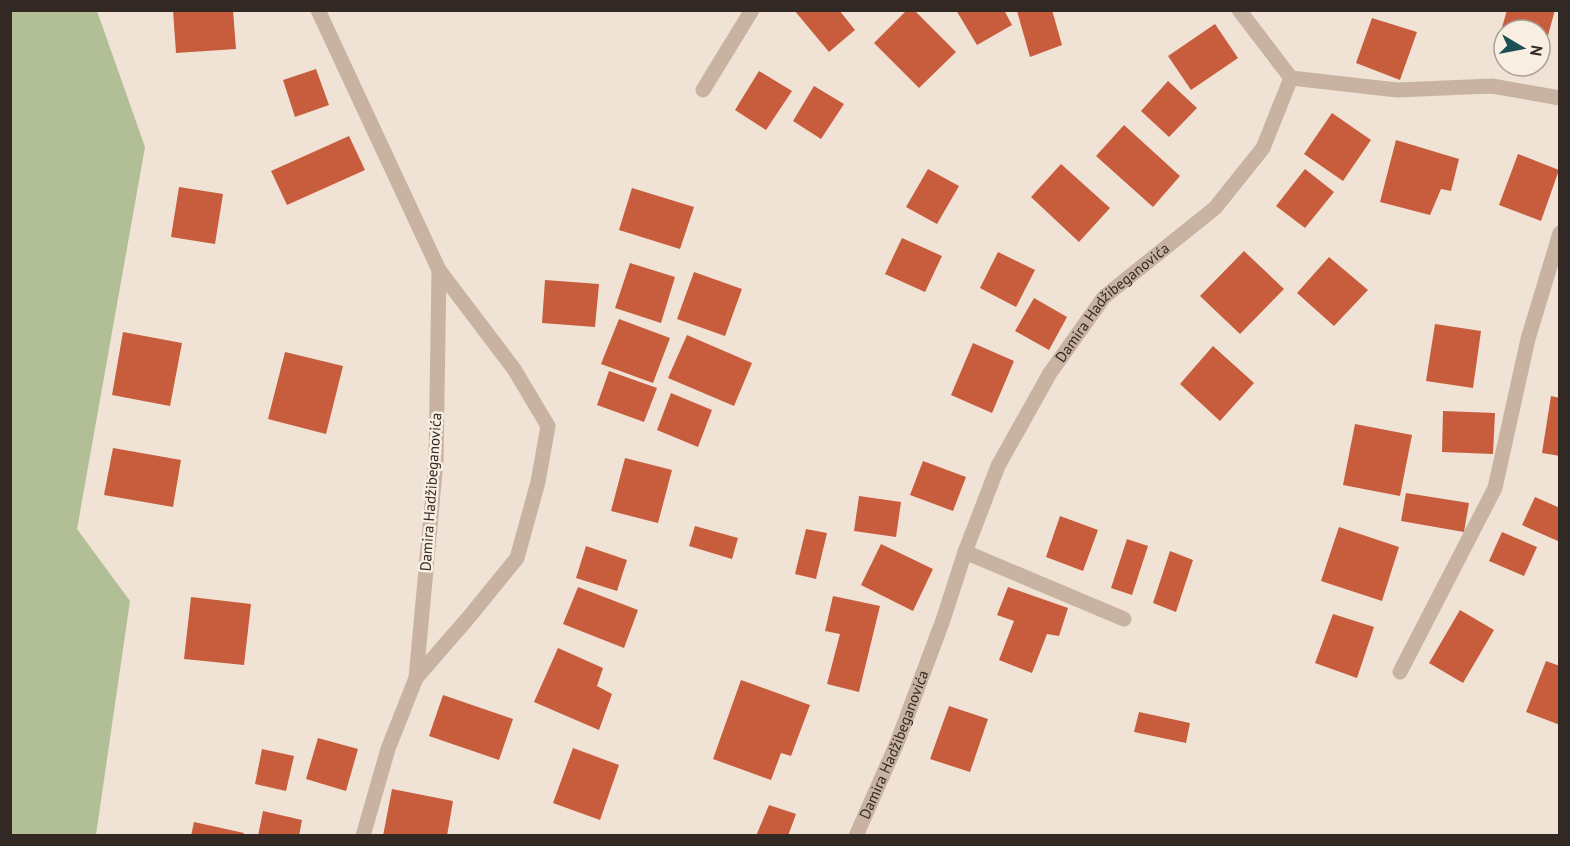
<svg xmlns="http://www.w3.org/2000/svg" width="1570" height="846" viewBox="0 0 1570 846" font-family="'PT Sans',sans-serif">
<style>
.green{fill:#b2bf96}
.building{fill:#c75d3d}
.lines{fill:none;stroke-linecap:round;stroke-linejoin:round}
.minor{stroke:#c8b3a2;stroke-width:15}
.labels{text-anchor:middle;stroke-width:5;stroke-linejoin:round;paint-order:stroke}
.street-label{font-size:15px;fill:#322924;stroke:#f8eee1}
</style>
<rect width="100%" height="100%" fill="#f0e3d5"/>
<path class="green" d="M10,11H97L145,147L77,529L130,601L96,835H11Z"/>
<g class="building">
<path d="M173,10H233L236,49L176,53Z"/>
<path d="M794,10H839L855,30L829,52Z"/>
<path d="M907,10H914L956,52L919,88L874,43Z"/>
<path d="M956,10H1004L1012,25L977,45Z"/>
<path d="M1019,10H1052L1062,45L1030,57L1017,11Z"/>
<path d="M1507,10H1555L1542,57L1540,56V30H1504V46L1497,45Z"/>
<path d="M1372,18L1417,32L1400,80L1356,63Z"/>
<path d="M1215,24L1238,58L1191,90L1168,56Z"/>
<path d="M316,69L329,105L295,117L283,80Z"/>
<path d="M759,71L792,91L766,130L735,110Z"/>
<path d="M1168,81L1197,108L1169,137L1141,111Z"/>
<path d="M814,86L844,104L821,139L793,121Z"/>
<path d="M1332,113L1371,140L1343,181L1304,154Z"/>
<path d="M1124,125L1180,176L1153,207L1096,156Z"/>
<path d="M349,136L365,170L287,205L271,171Z"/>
<path d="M1396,140L1459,159L1451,191L1441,189L1430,215L1380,202Z"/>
<path d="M1518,154L1559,170L1541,221L1499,205Z"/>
<path d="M1061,164L1110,208L1079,242L1031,197Z"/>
<path d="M928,169L959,186L937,224L906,207Z"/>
<path d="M1305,169L1334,192L1305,228L1276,206Z"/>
<path d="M179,187L223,194L215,244L171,237Z"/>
<path d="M632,188L694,207L680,249L619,230Z"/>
<path d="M902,238L942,256L925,292L885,274Z"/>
<path d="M1244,251L1284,289L1240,334L1200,296Z"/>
<path d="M998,252L1035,270L1016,307L980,288Z"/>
<path d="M1329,257L1368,290L1334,326L1297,293Z"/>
<path d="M630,263L675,277L661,323L615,308Z"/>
<path d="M694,272L742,289L725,336L677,319Z"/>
<path d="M545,280L599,284L595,327L542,323Z"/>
<path d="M1034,298L1067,317L1049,350L1015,331Z"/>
<path d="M619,319L670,338L653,383L601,364Z"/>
<path d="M1435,324L1481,331L1473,388L1426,381Z"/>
<path d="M123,332L182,343L170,406L112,395Z"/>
<path d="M687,335L752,363L734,406L668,378Z"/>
<path d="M973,343L1014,361L992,413L951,395Z"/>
<path d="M1213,346L1254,383L1220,421L1180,384Z"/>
<path d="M285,352L343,366L326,434L268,419Z"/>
<path d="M609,371L657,388L644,422L597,405Z"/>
<path d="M671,393L712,410L698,447L657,430Z"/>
<path d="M1551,396L1560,398V456L1542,453Z"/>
<path d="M1443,411L1495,413L1493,454L1442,452Z"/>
<path d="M1355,424L1412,435L1400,496L1343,485Z"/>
<path d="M113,448L181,460L173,507L104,495Z"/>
<path d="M625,458L672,470L658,523L611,511Z"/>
<path d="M923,461L966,477L953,511L910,495Z"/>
<path d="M1406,493L1469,503L1464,532L1401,521Z"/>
<path d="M859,496L901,502L896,537L854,531Z"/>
<path d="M1535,497L1560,508V542L1522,525Z"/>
<path d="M1060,516L1098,530L1083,571L1046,557Z"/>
<path d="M695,526L738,538L732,559L689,546Z"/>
<path d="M1339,527L1399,547L1382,601L1321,581Z"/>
<path d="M806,529L827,533L816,579L795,574Z"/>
<path d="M1502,532L1537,547L1524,576L1489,561Z"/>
<path d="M1127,539L1148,546L1132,595L1111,588Z"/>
<path d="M881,544L933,569L913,611L861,585Z"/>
<path d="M586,546L627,560L617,591L576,578Z"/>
<path d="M1170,551L1193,560L1176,612L1153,603Z"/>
<path d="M578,587L638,610L624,648L563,624Z"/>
<path d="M1008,587L1068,608L1059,636L1047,634L1032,673L999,660L1014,621L997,615Z"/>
<path d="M833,596L880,606L859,692L827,684L840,634L825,631Z"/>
<path d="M191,597L251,604L244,665L184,659Z"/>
<path d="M1460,610L1494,630L1463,683L1429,663Z"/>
<path d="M1333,614L1374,627L1357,678L1315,663Z"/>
<path d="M558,648L603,668L597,686L612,694L599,730L534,702Z"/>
<path d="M1546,661L1560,666V725L1526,712Z"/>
<path d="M741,680L810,705L791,756L781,753L771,780L713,759Z"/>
<path d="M443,695L513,719L499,760L429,736Z"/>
<path d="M949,706L988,719L970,772L930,759Z"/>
<path d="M1139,712L1190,723L1186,743L1134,732Z"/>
<path d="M318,738L358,749L346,791L306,779Z"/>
<path d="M573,748L619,765L600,820L553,803Z"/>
<path d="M262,749L294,756L286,791L255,784Z"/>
<path d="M392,789L453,801L447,836H383Z"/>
<path d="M769,805L796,814L788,836H756Z"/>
<path d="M263,811L302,820L299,836H258Z"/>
<path d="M194,822L244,833L243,836H191Z"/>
</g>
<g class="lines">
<g class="minor">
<path d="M318,10L439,270L436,461L416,678L388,749L363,836"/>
<path d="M1291,78L1397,90L1492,86L1560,98"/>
<path d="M703,90L752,10"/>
<path d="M965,552L1124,619"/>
<path d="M1400,672L1495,488L1528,339L1560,233"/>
<path d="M416,678L469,617L517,558L538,482L548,426L514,369L439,270"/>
<path id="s1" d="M856,836L897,743L943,620L965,552L998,466L1050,373L1104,297L1215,208L1263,148L1291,78L1239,10"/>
</g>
</g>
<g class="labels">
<g class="street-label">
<text dy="5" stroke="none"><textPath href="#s1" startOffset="598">Damira Hadžibeganovića</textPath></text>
<text transform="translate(431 492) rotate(-86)" y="5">Damira Hadžibeganovića</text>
<text dy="5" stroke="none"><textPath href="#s1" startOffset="99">Damira Hadžibeganovića</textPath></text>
</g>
</g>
<rect width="1570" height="846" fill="none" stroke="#322924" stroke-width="24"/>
<g transform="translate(1522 48) rotate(100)"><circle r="28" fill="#f8eee1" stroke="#a99f95" stroke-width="1.5"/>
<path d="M0-4.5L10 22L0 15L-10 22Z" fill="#1a5053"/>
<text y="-9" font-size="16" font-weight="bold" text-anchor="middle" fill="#322924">N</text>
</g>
</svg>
